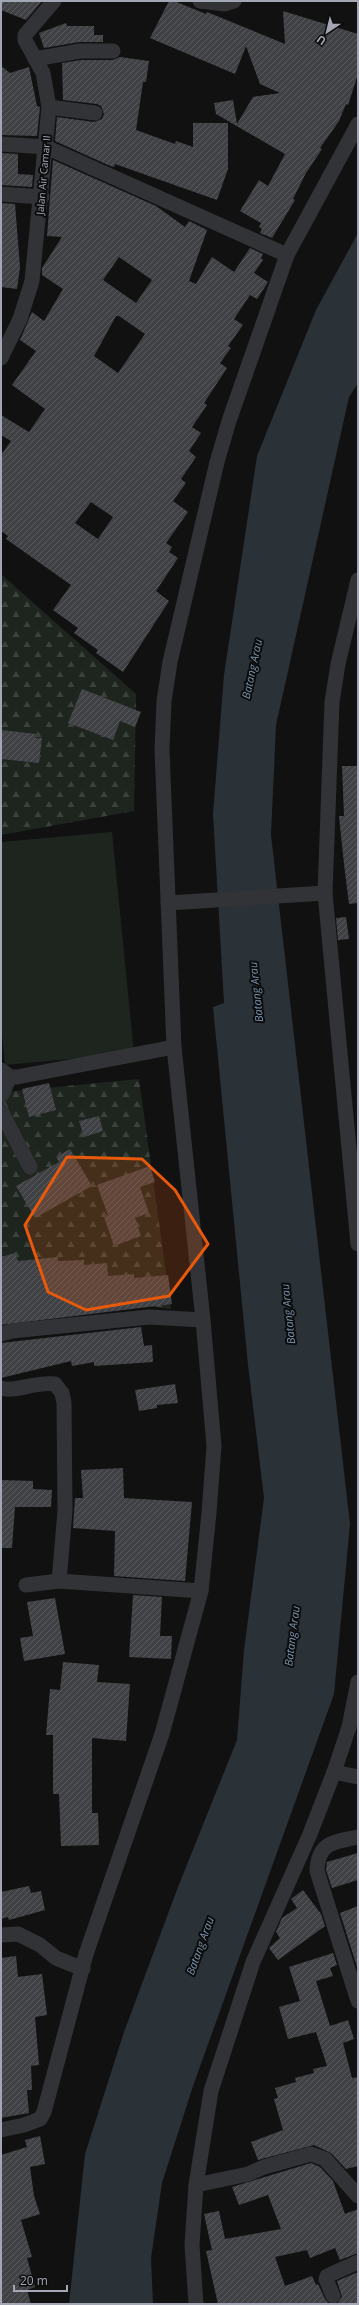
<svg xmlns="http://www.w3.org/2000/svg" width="359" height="2305" viewBox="0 0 359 2305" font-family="'Open Sans',sans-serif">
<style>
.forest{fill:url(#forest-firs)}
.green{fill:#1d251e}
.water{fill:#2a3137}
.building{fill:url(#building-hatch);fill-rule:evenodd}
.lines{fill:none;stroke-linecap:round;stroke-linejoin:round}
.minor{stroke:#323337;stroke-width:15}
.marked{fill:#e8590c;fill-opacity:0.2;stroke:#e8590c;stroke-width:3;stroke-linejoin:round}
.labels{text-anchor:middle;stroke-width:4;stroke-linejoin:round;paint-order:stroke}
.street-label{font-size:10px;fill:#a2a7b3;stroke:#0c0c0d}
.water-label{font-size:11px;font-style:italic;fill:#7995ae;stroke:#0c0c0d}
</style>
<defs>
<pattern id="forest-firs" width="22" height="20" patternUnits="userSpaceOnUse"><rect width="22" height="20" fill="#1d251e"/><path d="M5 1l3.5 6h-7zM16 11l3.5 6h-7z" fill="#3b423c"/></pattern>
<pattern id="building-hatch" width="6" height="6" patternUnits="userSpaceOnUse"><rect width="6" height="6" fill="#404145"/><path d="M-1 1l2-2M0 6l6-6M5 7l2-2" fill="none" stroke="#585a5d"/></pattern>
</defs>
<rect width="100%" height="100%" fill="#111112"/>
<g class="forest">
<path d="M1,574L136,694L134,811L1,835Z"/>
<path d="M139,1079L171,1309L1,1287V1082L4,1092Z"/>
</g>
<path class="green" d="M112,832L134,1053L5,1065L1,1024V842Z"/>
<path class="water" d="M358,233V383L349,397L276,725L271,835L350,1524L334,1694L193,2086L162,2183L151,2258L153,2304H69L85,2154L124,2032L178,1887L237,1740L244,1650L264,1498L248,1365L213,1007L224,1003L213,814L224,675L257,456L316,310Z"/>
<g class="building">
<path d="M1,1H42L26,20L1,10Z"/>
<path d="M169,1H174L206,14L207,12L285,44L283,11L358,34V74L348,105L346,104L339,121L320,148L322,149L306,173L293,199L295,200L272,238L260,233L262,229L259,227L261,223L240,211L259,180L268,186L285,154L216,114L214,103L233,100L237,124L253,97L280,93L260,84L246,46L235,74L150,38Z"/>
<path d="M66,23L67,26H94V35H103V42H79L44,48L39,33Z"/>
<path d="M120,57L149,61L146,82H143L136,130L175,144L176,141L193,147V123H228V169L217,200L115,164L114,167L108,165L55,141L57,117L94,122L102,119L104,114L101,106L97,104L63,100L62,63L81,60H113Z"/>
<path d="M1,66L10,73L29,67L37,106L40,107L37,136L1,135Z"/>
<path d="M1,153L18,154V174L33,175L32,187L1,185Z"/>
<path d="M53,160L156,206L185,227L189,221L207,230L189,281L196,284L212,257L234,272L250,248L263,254L261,258L263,260L254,273L268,282L257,299L250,295L234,319L243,325L228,346L231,348L220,363L227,368L204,403L207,405L192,427L201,433L189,451L196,457L181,479L186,483L173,501L188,512L166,543L172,547L169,552L178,558L156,591L169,601L123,672L96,653L98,650L74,633L78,628L53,610L71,585L6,539L8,536L1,531V455L11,441L1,435V415L29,432L45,409L12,385L36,351L20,340L32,312L44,321L63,289L42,275V268L62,237L47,236ZM119,257L152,280L136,303L103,280ZM116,316H119L145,334L118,373L94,356ZM91,502L113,517L98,539L75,523Z"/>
<path d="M1,203L15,204L20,267L17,289L1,287Z"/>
<path d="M82,689L141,712L135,727L120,721L113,740L68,723Z"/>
<path d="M1,730L36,734L35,738H42L39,763L1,759Z"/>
<path d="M342,766H358V903L349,904L344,864L339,816H344Z"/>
<path d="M346,917L349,939L338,940L336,918Z"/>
<path d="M49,1083L56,1110L29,1117L22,1089Z"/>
<path d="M99,1116L103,1131L84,1137L79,1121Z"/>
<path d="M70,1149L92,1186L35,1218L16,1186L59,1162L56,1157Z"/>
<path d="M150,1166L155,1182L140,1187L149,1213L135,1218L141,1236L114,1246L104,1217L108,1215L97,1185Z"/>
<path d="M15,1253L18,1261L58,1257V1261L84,1260V1265L107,1263L108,1276L134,1274V1278L168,1275L172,1304L1,1325V1257Z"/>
<path d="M141,1327L144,1346L152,1345L153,1362L94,1366V1362L72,1366L71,1361L1,1378V1343Z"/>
<path d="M175,1384L178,1403L157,1405V1408L139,1411L135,1390Z"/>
<path d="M123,1468L124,1498L192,1502L185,1581L114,1576L115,1531L73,1528L75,1498H83L81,1470Z"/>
<path d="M1,1480L33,1481V1489L52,1490L51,1507H15L12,1548H1Z"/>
<path d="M133,1595L162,1597L160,1636H172L171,1659L129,1657Z"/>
<path d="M55,1598L65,1654L24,1661L20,1638L33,1636L27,1602Z"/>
<path d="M63,1662L99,1665L97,1682L130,1684L126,1741L92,1738V1813H98L99,1845L61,1846L59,1794H53V1735H46L50,1689L60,1690Z"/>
<path d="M358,1853V1880L332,1888L326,1870L327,1862Z"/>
<path d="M29,1886L31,1893L41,1891L45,1910L9,1920L8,1917L1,1919V1892Z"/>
<path d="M303,1890L321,1914L325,1926L278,1960L269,1948L280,1938L276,1932L282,1918L297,1908L291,1899Z"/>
<path d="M358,1906V1970L340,1913Z"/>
<path d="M333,1953L337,1965L330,1968L333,1976L316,1981L330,2026L348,2020L354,2039L343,2043L352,2078L358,2077V2166L346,2169L331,2153L314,2145L258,2160L251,2142L283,2130L274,2099L278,2098L275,2088L296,2082L295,2078L314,2073L313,2069L327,2066L316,2032L288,2039L279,2007L300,2001L289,1967Z"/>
<path d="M16,1956L18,1977L42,1974L47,2015L35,2017L39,2065L31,2066L32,2090H27L29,2113L1,2118V1958Z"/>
<path d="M40,2136L45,2164L30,2167L34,2196L40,2214L21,2220L32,2257L27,2258L35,2287L27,2290L31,2304H1V2155L27,2147L25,2140Z"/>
<path d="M311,2163L320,2167L333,2181L345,2214L358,2209V2253L340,2260L335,2248L310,2258L307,2250L275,2257L285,2286L312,2276L316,2285L318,2284L325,2299L329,2304H218L206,2251L212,2250L204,2214L219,2211L225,2239L281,2229L268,2195L239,2205L232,2187Z"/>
<path d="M358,2272V2304H337L342,2297L337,2281Z"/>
</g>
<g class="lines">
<g class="minor">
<path d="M200,1L225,4L234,1"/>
<path d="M35,59L80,51H113"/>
<path d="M49,107L95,113"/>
<path d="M1,144L46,147L287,255"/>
<path d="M1,194L42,197"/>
<path d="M1,358L20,319L32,281L49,107L43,73L25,40V35L54,1"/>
<path d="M358,580L338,664L332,702L325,893L358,1244"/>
<path d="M168,903L325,893"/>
<path d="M1,1070L10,1077H17L174,1047"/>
<path d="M1,1096L10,1077"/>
<path d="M1,1111L30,1167"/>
<path d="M1,1334L12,1331L149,1317L203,1320"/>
<path d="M1,1388C13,1393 37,1381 55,1384L62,1393L64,1403L65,1511L59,1581"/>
<path d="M26,1585L59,1581L201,1591"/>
<path d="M334,1772L358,1777"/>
<path d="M358,1837C334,1842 318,1842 317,1871L358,2001"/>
<path d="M1,1935L18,1934L40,1945L56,1958L83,1969"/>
<path d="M1,2130L24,2125L40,2119L44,2112L86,1954L162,1734L201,1591L209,1513L214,1446L203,1320L174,1047L162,750L164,701L170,662L217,462L229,421L287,255L358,124"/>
<path d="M196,2185L248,2174L264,2167L311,2154L325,2159L358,2196"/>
<path d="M333,2296L326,2279L327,2276L358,2262"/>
<path d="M196,2304L192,2245L196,2185L211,2091L253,1962L310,1834L334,1772L349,1727L358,1682"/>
</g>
</g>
<path class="marked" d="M67,1157L142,1159L175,1190L208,1244L169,1296L86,1310L48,1292L25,1225Z"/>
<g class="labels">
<g class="street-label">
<text transform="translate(43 175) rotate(-85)" y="4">Jalan Air Camar II</text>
</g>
<g class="water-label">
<text transform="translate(252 669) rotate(-78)" y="4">Batang Arau</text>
<text transform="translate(256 992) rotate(-96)" y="4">Batang Arau</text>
<text transform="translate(288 1314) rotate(-96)" y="4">Batang Arau</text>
<text transform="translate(292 1636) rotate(-83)" y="4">Batang Arau</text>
<text transform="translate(200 1946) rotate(-70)" y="4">Batang Arau</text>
</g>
</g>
<rect width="359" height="2305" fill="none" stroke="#a2a7b3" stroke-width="4"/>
<g transform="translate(327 32) rotate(215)" stroke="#0c0c0d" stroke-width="3" paint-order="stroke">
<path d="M0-3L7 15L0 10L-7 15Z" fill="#a2a7b3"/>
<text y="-6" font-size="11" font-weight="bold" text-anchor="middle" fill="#a2a7b3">U</text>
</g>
<path d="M14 2285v6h53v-6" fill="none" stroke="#a2a7b3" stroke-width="2"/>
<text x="20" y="2285" font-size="12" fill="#a2a7b3" stroke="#0c0c0d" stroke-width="3" paint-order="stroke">20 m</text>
</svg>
